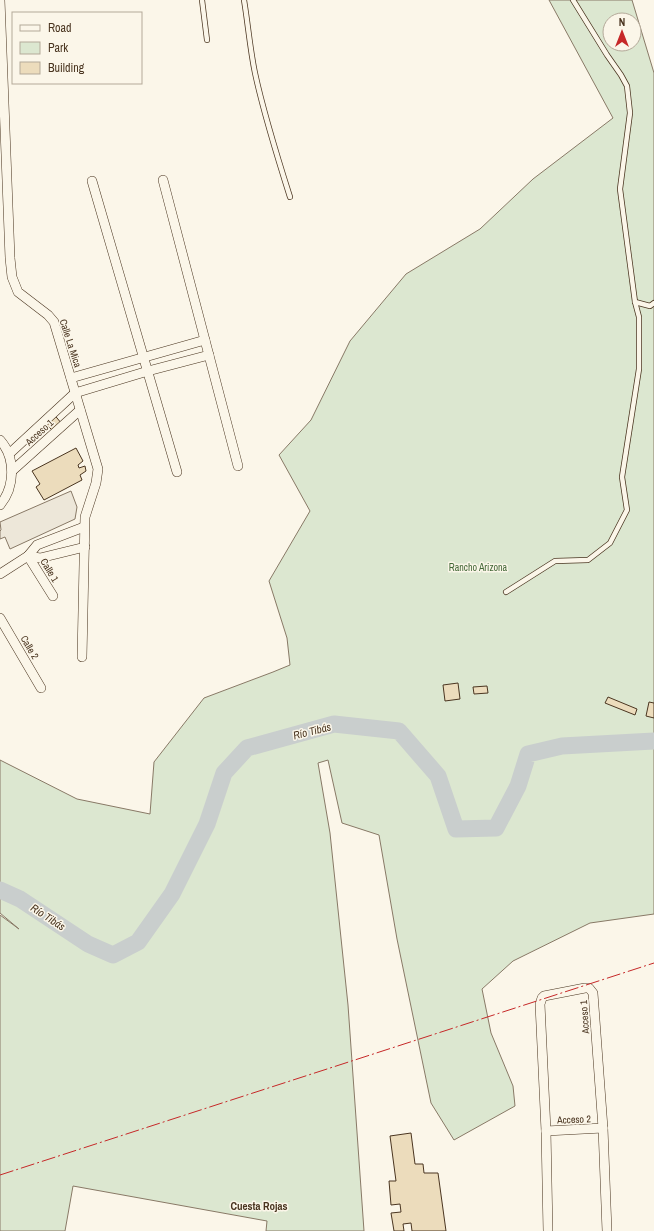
<svg xmlns="http://www.w3.org/2000/svg" width="654" height="1231" viewBox="0 0 654 1231" font-family="'Archivo Narrow',sans-serif">
<style>
.green{fill:#dce7d0;stroke:#887966;fill-rule:evenodd}
.parking{fill:#ede7d9;stroke:#887966}
.lines{fill:none;stroke-linecap:round;stroke-linejoin:round}
.river{stroke:#c9cecd;stroke-width:17}
.building{fill:#ecdcbc;stroke:#4a3520}
.lane-casing{stroke:#4a3520;stroke-width:6}
.street-casing{stroke:#4a3520;stroke-width:10}
.lane{stroke:#fbf6e9;stroke-width:4.5}
.street{stroke:#fbf6e9;stroke-width:9}
.power{stroke:#c62828;stroke-width:1;stroke-dasharray:14 3 2 3;stroke-linecap:butt}
.labels{text-anchor:middle;stroke-width:3;stroke-linejoin:round;paint-order:stroke}
.street-label{font-size:10px;fill:#4a3520;stroke:#fbf6e9}
.park-label{font-size:10px;fill:#436837;stroke:#fbf6e9}
.water-label{font-size:11px;font-style:italic;fill:#4a3520;stroke:#fbf6e9}
.neighbourhood-label{font-size:11px;font-weight:bold;fill:#4a3520;stroke:#fbf6e9}
</style>
<rect width="100%" height="100%" fill="#fbf6e9"/>
<path class="green" d="M549,0H632L654,73V914L590,923L513,961L482,989L491,1033L513,1086L515,1106L454,1140L431,1103L397,939L379,835L342,823L328,760L318,763L330,833L348,1005L364,1231H266L267,1221L73,1186L65,1231H0V915L19,929L0,913V760L77,799L150,814L154,762L204,698L273,672L290,665L287,638L269,581L310,511L279,455L311,420L350,341L406,274L480,229L533,179L613,118ZM610,20H634V44H610Z"/>
<path class="parking" d="M71,491L77,507L75,519L10,549L5,537L0,539V531L1,530L0,522Z"/>
<g class="lines">
<path class="river" d="M0,890L20,899L88,944L113,955L138,942L172,894L207,824L224,773L247,748L334,724L399,731L438,776L456,829L496,828L518,786L528,754L562,746L654,741"/>
</g>
<g class="building">
<path d="M52,412L62,424L53,431L42,420Z"/>
<path d="M76,448L83,461L78,465L79,468L85,466L86,471L80,475L82,480L44,500L36,487L40,484L32,471Z"/>
<path d="M458,683L460,699L445,701L443,685Z"/>
<path d="M487,686L488,693L474,694L473,687Z"/>
<path d="M608,697L637,709L635,715L605,703Z"/>
<path d="M649,702L654,703V718L646,716Z"/>
<path d="M411,1133L415,1164H423L424,1173H438L446,1231H412L411,1223L403,1224L404,1231H394L391,1213L401,1212L400,1204L391,1205L389,1181H396L390,1136Z"/>
</g>
<g class="lines">
<defs>
<g id="lane">
<path d="M202,0L207,40"/>
<path d="M244,0C248,24 250,49 255,73C264,115 277,156 290,197"/>
<path d="M635,302L650,306L654,303"/>
<path d="M506,592L555,561L588,560L610,543L627,510L622,477L639,369V317L635,302L620,189L630,113L627,86L621,75L607,55L573,0"/>
</g>
<g id="street">
<path d="M0,0L10,258L12,277L18,292L48,315L54,322L98,469L96,483L85,517L82,657"/>
<path d="M163,180L238,466"/>
<path d="M92,181L177,472"/>
<path d="M71,378L205,340"/>
<path d="M0,440C16,458 15,487 0,505"/>
<path d="M9,454L75,393L148,371L209,355"/>
<path d="M12,471L80,410"/>
<path d="M28,556L40,558L85,547"/>
<path d="M28,556L53,596"/>
<path d="M0,574L28,556L37,545L84,527"/>
<path d="M0,618L41,688"/>
<path d="M546,1131L603,1128"/>
<path d="M548,1231L546,1131L540,1004L542,998L544,996L585,988H589L593,993L603,1128L607,1231"/>
</g>
</defs>
<use href="#lane" class="lane-casing"/>
<use href="#street" class="street-casing"/>
<use href="#lane" class="lane"/>
<use href="#street" class="street"/>
<path class="power" d="M0,1175L654,963"/>
</g>
<g class="labels">
<g class="street-label">
<text transform="translate(71 343) rotate(72)" y="4">Calle La Mica</text>
<text transform="translate(39 432) rotate(-42)" y="4">Acceso 1</text>
<text transform="translate(50 570) rotate(59)" y="4">Calle 1</text>
<text transform="translate(30 647) rotate(60)" y="4">Calle 2</text>
<text transform="translate(584 1017) rotate(-94)" y="4">Acceso 1</text>
<text transform="translate(574 1119) rotate(-2)" y="4">Acceso 2</text>
</g>
<g class="park-label">
<text x="478" y="571">Rancho Arizona</text>
</g>
<g class="water-label">
<text transform="translate(312 731) rotate(-14)" y="4">Río Tibás</text>
<text transform="translate(48 917) rotate(33)" y="4">Río Tibás</text>
</g>
<g class="neighbourhood-label">
<text x="259" y="1210">Cuesta Rojas</text>
</g>
</g>
<rect x="12" y="12" width="130" height="72" fill="#fbf6e9" stroke="#b4a999"/>
<rect x="20" y="25" width="20" height="6" fill="#fbf6e9" stroke="#b4a999"/>
<text x="48" y="32" font-size="12" fill="#4a3520">Road</text>
<rect x="20" y="42" width="20" height="12" fill="#dce7d0" stroke="#b4a999"/>
<text x="48" y="52" font-size="12" fill="#4a3520">Park</text>
<rect x="20" y="62" width="20" height="12" fill="#ecdcbc" stroke="#b4a999"/>
<text x="48" y="72" font-size="12" fill="#4a3520">Building</text>
<g transform="translate(622 32)"><circle r="19" fill="#fbf6e9" stroke="#b4a999"/>
<path d="M0-3L7 15L0 10L-7 15Z" fill="#c62828"/>
<text y="-6" font-size="11" font-weight="bold" text-anchor="middle" fill="#4a3520">N</text>
</g>
</svg>
